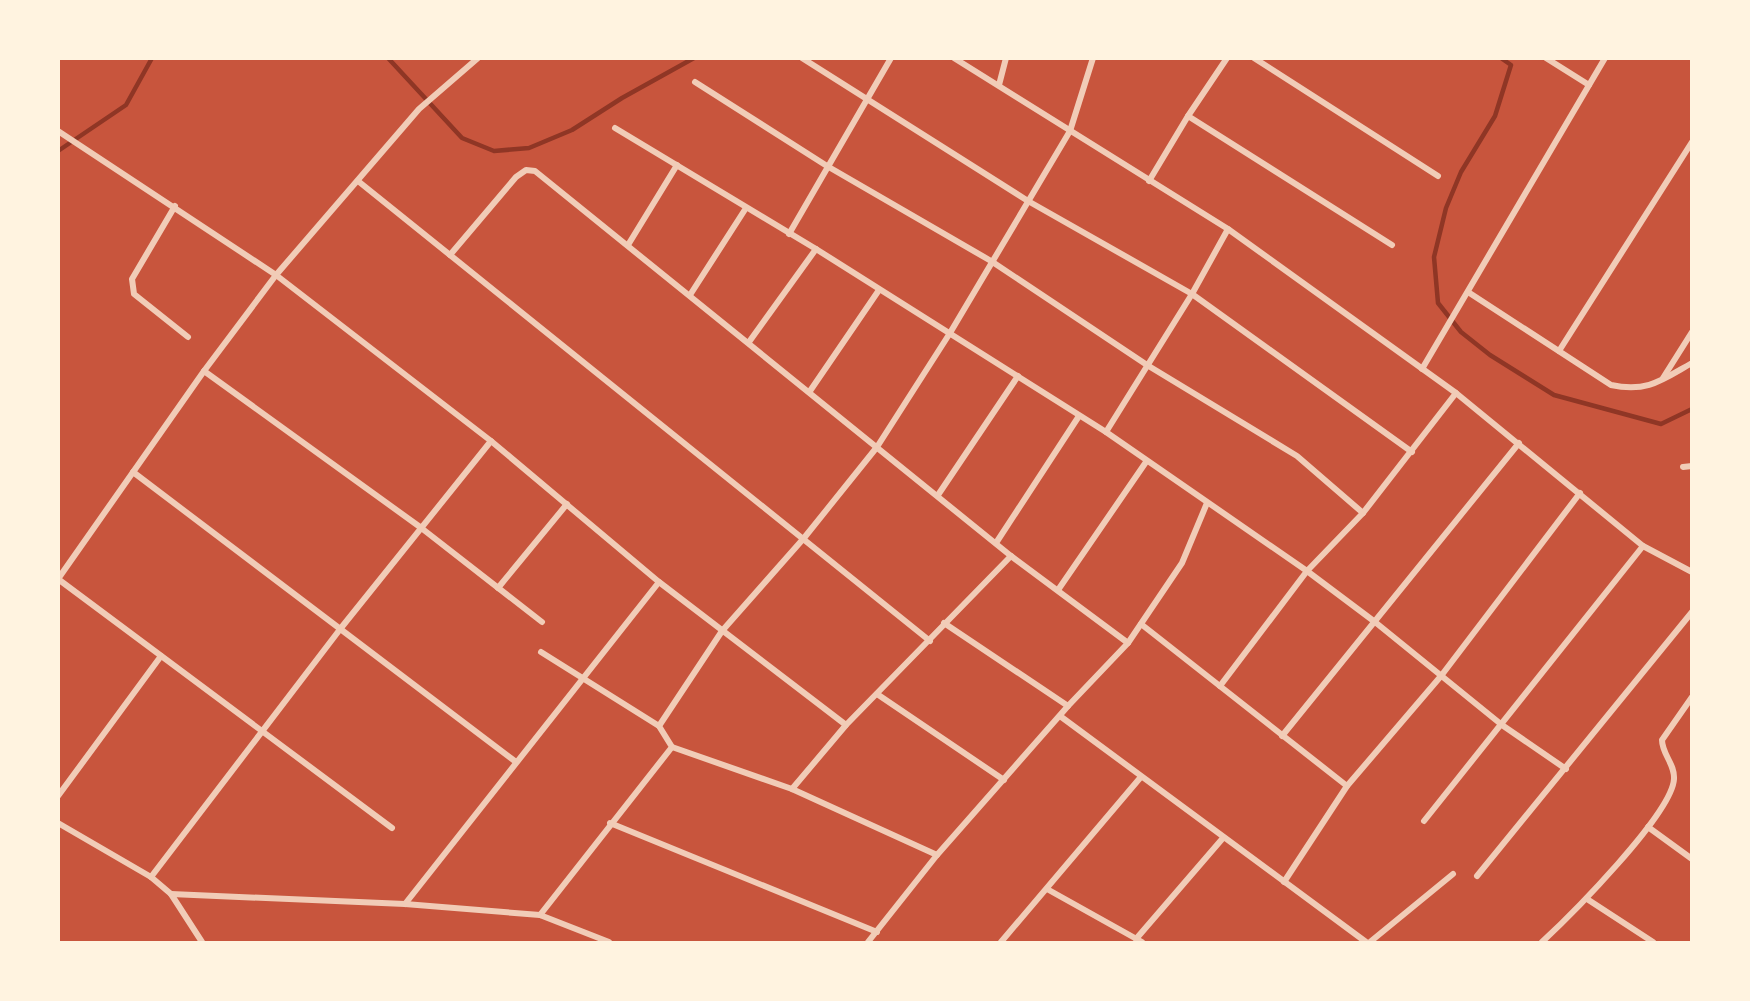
<svg xmlns="http://www.w3.org/2000/svg" width="1750" height="1001" viewBox="0 0 1750 1001" font-family="Quicksand,sans-serif">
<style>
.lines{fill:none;stroke-linecap:round;stroke-linejoin:round}
.stream{stroke:#8f3625;stroke-width:4.5}
.minor{stroke:#f1ccb7;stroke-width:6}
</style>
<rect width="100%" height="100%" fill="#c8553d"/>
<g class="lines">
<g class="stream">
<path d="M388,58L462,138L494,151L529,148L572,130L622,98L694,58"/>
<path d="M1501,58L1511,65L1495,116L1461,172L1446,208L1434,257L1438,303L1461,332L1490,355L1554,395L1661,424L1692,409"/>
<path d="M58,151L126,105L152,58"/>
</g>
<g class="minor">
<path d="M802,58L1028,201L1192,294L1412,452"/>
<path d="M954,58L1228,229L1456,393L1643,546L1692,572"/>
<path d="M1254,58L1438,176"/>
<path d="M1546,58L1589,85"/>
<path d="M695,82L827,166L991,261L1147,365L1297,456L1363,513"/>
<path d="M999,85L1006,58"/>
<path d="M1188,116L1392,245"/>
<path d="M615,128L816,249L1106,432L1307,571L1375,622L1502,725L1566,769"/>
<path d="M58,131L276,275L491,441L659,582L846,725"/>
<path d="M358,181L930,641"/>
<path d="M1149,181L1188,116L1227,58"/>
<path d="M175,206L132,279L134,294L188,337"/>
<path d="M789,234L891,58"/>
<path d="M628,245L677,165"/>
<path d="M450,255L516,177L526,170L535,171L1011,556L1128,643"/>
<path d="M1468,292L1611,385C1647,393 1662,380 1692,363"/>
<path d="M690,295L746,208"/>
<path d="M749,342L816,249"/>
<path d="M1559,351L1692,142"/>
<path d="M1422,369L1605,58"/>
<path d="M204,371L420,527L542,622"/>
<path d="M1663,378L1692,332"/>
<path d="M810,391L879,290"/>
<path d="M1106,432L1192,294L1228,229"/>
<path d="M1683,467L1692,466"/>
<path d="M133,472L516,762"/>
<path d="M938,495L1018,376"/>
<path d="M996,543L1079,416"/>
<path d="M58,579L204,371L276,275L419,109L478,58"/>
<path d="M58,579L392,828"/>
<path d="M498,588L567,504"/>
<path d="M1058,590L1146,462"/>
<path d="M944,623L1068,706"/>
<path d="M1141,624L1347,786"/>
<path d="M541,652L659,726"/>
<path d="M1220,686L1307,571L1363,513L1456,393"/>
<path d="M877,694L1004,780"/>
<path d="M1060,716L1366,942"/>
<path d="M1282,736L1519,443"/>
<path d="M672,747L792,789L937,855"/>
<path d="M792,789L846,725L1011,556"/>
<path d="M58,796L161,656"/>
<path d="M1424,821L1643,546"/>
<path d="M58,823L151,877L171,894L202,942"/>
<path d="M610,823L877,932"/>
<path d="M1648,827L1692,859"/>
<path d="M1477,876L1692,612"/>
<path d="M151,877L341,628L491,441"/>
<path d="M1284,882L1347,786L1441,676L1580,493"/>
<path d="M1047,889L1142,942"/>
<path d="M171,894L405,904L540,915L609,942"/>
<path d="M1587,899L1653,942"/>
<path d="M405,904L659,582"/>
<path d="M540,915L672,747L659,726L722,631L804,538L877,447L950,333L1070,131L1093,58"/>
<path d="M1136,939L1223,838"/>
<path d="M868,942L937,855L1068,706L1128,643L1182,563L1207,503"/>
<path d="M1001,942L1140,778"/>
<path d="M1370,942L1453,874"/>
<path d="M1542,942C1570,916 1672,814 1674,779C1675,764 1662,754 1662,740L1692,697"/>
</g>
</g>
<rect width="1750" height="1001" fill="none" stroke="#fff3e0" stroke-width="120"/>
</svg>
